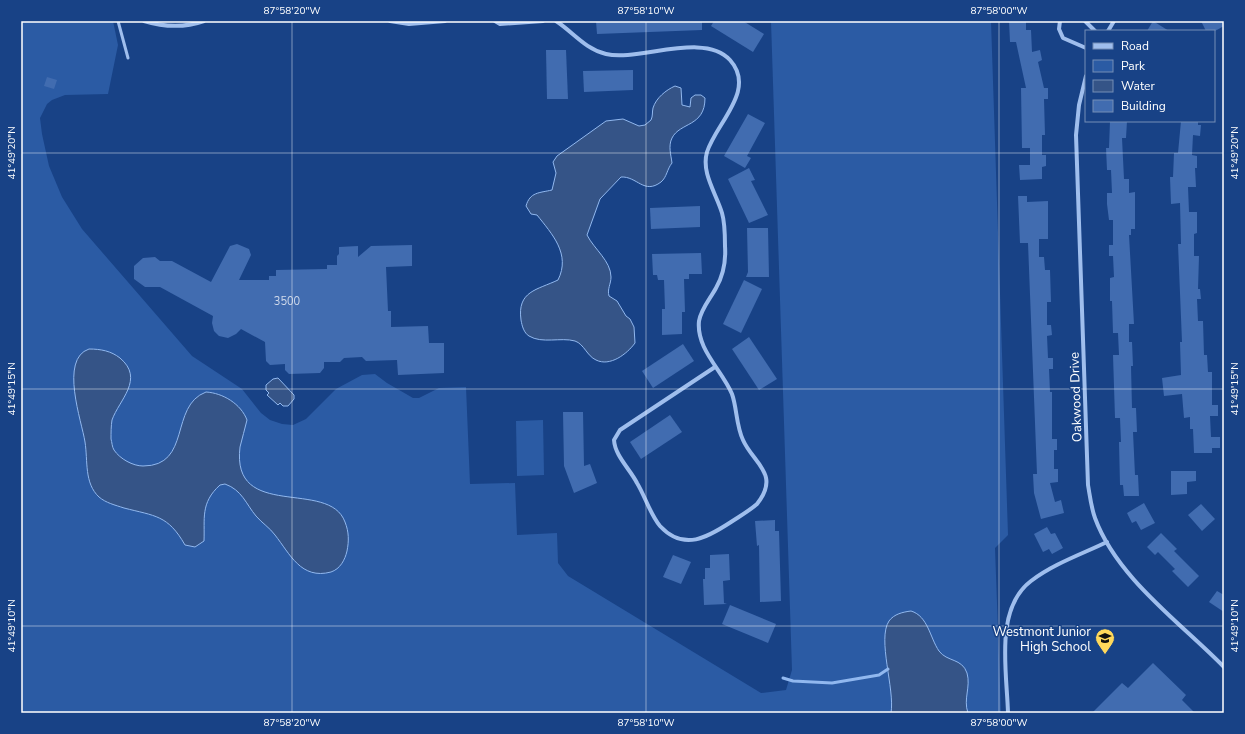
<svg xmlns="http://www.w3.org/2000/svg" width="1245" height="734" viewBox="0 0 1245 734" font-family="'Nunito Sans',sans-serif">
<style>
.green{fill:#2b5ba4}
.water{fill:#355487;stroke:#91b8ef}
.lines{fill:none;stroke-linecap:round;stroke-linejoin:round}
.stream{stroke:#91b8ef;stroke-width:3}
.building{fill:#416cb0}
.service{stroke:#9fbeed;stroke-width:3}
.minor{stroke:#9fbeed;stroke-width:4}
.ticks{fill:none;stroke:#fff;stroke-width:1;stroke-opacity:0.45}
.labels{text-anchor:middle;stroke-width:3;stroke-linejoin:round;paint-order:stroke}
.number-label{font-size:11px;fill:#d0daeb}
.street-label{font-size:13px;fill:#fff;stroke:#184286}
.poi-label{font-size:13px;fill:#fff;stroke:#184286;text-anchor:end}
.neatline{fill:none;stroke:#fff;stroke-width:1.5}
.ticks-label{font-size:10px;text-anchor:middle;fill:#fff}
</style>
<rect width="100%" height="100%" fill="#184286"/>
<g class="green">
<path d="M21,21H113L118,45L108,94L65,95L52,100L47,104L40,118L42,134L49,166L62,197L82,229L192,356L242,389L261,413L270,420L282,424L293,425L306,419L336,389L362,375L375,374L387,383L413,398H419L439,388L466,387L470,484L515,483L517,535L557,533L558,563L568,576L761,693L786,690L792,670L771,21H991L1008,535L995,548L1001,713H21Z"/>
<path d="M543,420L544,475L517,476L516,421Z"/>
</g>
<g class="water">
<path d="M675,86L681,88L682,105L690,107L691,98L695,95H701L705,98C705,127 680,122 672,138C668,146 671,155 672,163C667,169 667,177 661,182C644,195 637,176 621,177L600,199L587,235C594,249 611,261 611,277C611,284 607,289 609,296L617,301L626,316L630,319L634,327L635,343C627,354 610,367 596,360C587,356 584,344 575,341C561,337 542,344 529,336C524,333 522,326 521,320C517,291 537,290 558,280C571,254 552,234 537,215L531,214L526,206C530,192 539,193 552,190L556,173L553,162L557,156L606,121L623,119L639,126L645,125L651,120C653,116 652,112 653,108C656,98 666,90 675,86Z"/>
<path d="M89,349C101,349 111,351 120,358C145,379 119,400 112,420C111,426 111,433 111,439C112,442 112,447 114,450C120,459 133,466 143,466C192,466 169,406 206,392C223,393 241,404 247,420C245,429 242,438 240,447C231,522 329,478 345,522C349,532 349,541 347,551C345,560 340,569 331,572C301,580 290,554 275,535C270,528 262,523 256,516C246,504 242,490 225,484L220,485C200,503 205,519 204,541L195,547L185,545C168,515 155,516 124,508C115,505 106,503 99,497C84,483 88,461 85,442C82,422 59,359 89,349Z"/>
<path d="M278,378L294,395V399L288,406H283L280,403L278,405L267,395L269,393L266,390V385L273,379Z"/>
<path d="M911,611C928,616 930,638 939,651C947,662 962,658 967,673C971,687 963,699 968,713H891C895,689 877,639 889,621C894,614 903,612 911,611Z"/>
</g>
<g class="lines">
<path class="stream" d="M783,678L793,681L832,683L879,675L888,669"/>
</g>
<g class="building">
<path d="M596,21H702V30L597,34Z"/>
<path d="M714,21H743L764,34L753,52L711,26Z"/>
<path d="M1009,21H1026V30H1031L1032,52L1040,50L1042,60L1038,62L1044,88H1048V99H1044L1045,135H1042V155H1046V166L1042,167V179L1020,180L1019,165H1030V148H1022L1021,88H1026L1016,42H1010Z"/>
<path d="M1153,21L1169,31H1147Z"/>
<path d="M1201,21H1224V26L1215,31H1206Z"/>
<path d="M546,50H566L568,99H547Z"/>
<path d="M633,70V90L584,92L583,71Z"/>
<path d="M47,77L57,80L54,89L44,86Z"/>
<path d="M748,114L765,123L747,156L751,158L745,168L724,156Z"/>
<path d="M1110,121H1127L1126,138H1122L1124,179H1129V193L1135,192V229H1131V235H1129L1134,324H1129V342H1132L1133,366H1131L1132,408H1136L1137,432H1133L1135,475H1138L1139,496H1124L1123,485H1120L1119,442H1121L1120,418H1115L1113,355H1119L1118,333H1113L1112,301H1110V278L1114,277L1113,256H1109V245H1113V220H1109L1107,204V193H1112L1111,170H1107L1106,148H1109Z"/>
<path d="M1181,121H1198V125H1201L1200,136L1193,135L1192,155L1197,156V168H1195L1196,187H1188L1189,212H1197V233L1194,234V256H1199L1198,289H1200L1201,299H1197L1198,321H1203L1204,355H1207L1208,372H1212V405H1218V416H1210L1211,437H1220V448H1212V453H1194L1193,429H1190V417L1184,418L1182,394L1164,396L1162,378L1181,375L1180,342H1182L1178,244H1181L1180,203L1171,204L1170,177H1173L1174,153H1178Z"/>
<path d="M749,168L755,180L751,181L768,215L749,223L728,179Z"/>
<path d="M1018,196H1027V202L1048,201V239H1039V257H1044L1045,270H1050L1051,302H1047V325H1051L1052,335L1047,336L1048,358H1053V369H1049L1050,392H1052V439H1057V450H1054V469H1058V482L1050,483L1055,502L1061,500L1064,513L1041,519L1034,493L1033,474H1037L1028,243H1020Z"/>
<path d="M700,206V227L651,229L650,208Z"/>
<path d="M747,228H768L769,277H746L748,272Z"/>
<path d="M237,244L249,249L251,255L239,280H269V276H276V270L327,269V265H337V256L339,254V247L358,246V257L371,246L412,245V266L386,267L388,311H391V327L428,326L429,343H444V373L398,375L397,360L366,361L362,357L344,358L340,362H324V368L320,373L289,374L285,370V364L270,365L266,361L265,342L241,329L236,334L228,338L219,336L214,331L212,323L213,316L160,287H145L134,279V266L143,258L155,257L160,261H172L211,282L230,246Z"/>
<path d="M701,253L702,274H689V279H684L685,312H682V334L662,335V309H665L664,280H658L657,275H653L652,254Z"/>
<path d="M744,280L762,289L741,333L723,324Z"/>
<path d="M749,337L777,379L759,390L732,349Z"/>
<path d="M683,344L694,361L653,388L642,371Z"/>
<path d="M563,412H583L584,466L590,464L597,483L574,493L564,466Z"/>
<path d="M670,415L682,432L641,459L630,442Z"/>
<path d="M1171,471H1196V481L1187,482V494L1171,495Z"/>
<path d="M1144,503L1155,523L1141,530L1136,521L1132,523L1127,513Z"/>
<path d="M1201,504L1215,519L1202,531L1188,515Z"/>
<path d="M775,520V531H779L781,601L760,602L759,545L757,546L755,521Z"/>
<path d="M1047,527L1051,534L1055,533L1063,548L1052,554L1049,549L1043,552L1034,534Z"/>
<path d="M1161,533L1177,549L1174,551L1199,576L1188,587L1172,571L1175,569L1158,552L1155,555L1147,547Z"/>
<path d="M729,554L730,580L723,581L724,603L727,604L704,605L703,579H705V568H710V555Z"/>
<path d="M673,555L691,562L681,584L663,577Z"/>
<path d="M1217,591L1224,595V612L1209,602Z"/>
<path d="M730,605L776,624L768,643L722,624Z"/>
<path d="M1153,663L1186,695L1182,700L1195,713H1092L1122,683L1128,688Z"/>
</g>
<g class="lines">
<path class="service" d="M118,21L128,58"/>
<g class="minor">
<path d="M144,21C164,27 184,28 204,21"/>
<path d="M390,21L409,24L445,21"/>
<path d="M495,21L500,24L543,21"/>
<path d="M556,21C573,32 585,49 606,54C638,62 704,31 730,60C757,90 716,123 707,152C701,173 716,193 722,213C725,223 725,235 725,246C726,261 723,276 716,288C710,299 701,309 699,321C696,349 722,370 732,394C737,408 736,425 743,440C753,463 781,474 757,504C749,511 740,516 731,522C708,537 684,552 660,526C650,514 645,496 637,483C630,469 615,456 614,440L620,430L715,367"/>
<path d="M1060,21L1059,29L1063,38L1086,48"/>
<path d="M1085,21L1095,31"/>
<path d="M1108,31L1114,21"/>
<path d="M1086,76L1079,105L1076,135L1088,485C1090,496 1091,507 1095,518C1117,578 1181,623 1224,667"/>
<path d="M1008,713C1007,672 994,609 1031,581C1053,564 1082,554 1107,542"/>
</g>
</g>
<path class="ticks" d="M292,21V713M646,21V713M999,21V713M21,153H1224M21,389H1224M21,626H1224"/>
<defs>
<symbol id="school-pin" viewBox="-11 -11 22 30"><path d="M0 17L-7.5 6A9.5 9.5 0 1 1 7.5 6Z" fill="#ffd85b" stroke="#184286"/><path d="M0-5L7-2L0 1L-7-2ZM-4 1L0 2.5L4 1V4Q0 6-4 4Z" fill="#111"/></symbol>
</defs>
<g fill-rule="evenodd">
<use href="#school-pin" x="1094" y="627" width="22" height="30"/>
</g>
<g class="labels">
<g class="number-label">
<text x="287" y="305">3500</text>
</g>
<g class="street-label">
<text transform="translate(1075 397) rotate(-92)" y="5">Oakwood Drive</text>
</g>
<g class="poi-label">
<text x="1091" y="636">Westmont Junior<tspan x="1091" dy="15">High School</tspan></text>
</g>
</g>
<rect width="1245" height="734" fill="none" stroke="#184286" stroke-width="44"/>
<rect x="1085" y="30" width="130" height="92" fill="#184286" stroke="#748eb6"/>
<rect x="1093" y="43" width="20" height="6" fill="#9fbeed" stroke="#748eb6"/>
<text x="1121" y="50" font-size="12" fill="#ffffff">Road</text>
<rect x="1093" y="60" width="20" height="12" fill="#2b5ba4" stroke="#748eb6"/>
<text x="1121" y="70" font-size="12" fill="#ffffff">Park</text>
<rect x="1093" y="80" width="20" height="12" fill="#355487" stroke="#748eb6"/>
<text x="1121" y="90" font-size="12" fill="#ffffff">Water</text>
<rect x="1093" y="100" width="20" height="12" fill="#416cb0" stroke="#748eb6"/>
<text x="1121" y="110" font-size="12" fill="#ffffff">Building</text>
<rect x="22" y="22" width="1201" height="690" class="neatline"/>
<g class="ticks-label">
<text x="292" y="14">87°58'20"W</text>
<text x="646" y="14">87°58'10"W</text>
<text x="999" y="14">87°58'00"W</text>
<text transform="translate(11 153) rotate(-90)" y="4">41°49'20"N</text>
<text transform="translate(1234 153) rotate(-90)" y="4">41°49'20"N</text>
<text transform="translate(11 389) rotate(-90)" y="4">41°49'15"N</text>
<text transform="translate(1234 389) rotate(-90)" y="4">41°49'15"N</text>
<text transform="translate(11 626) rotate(-90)" y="4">41°49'10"N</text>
<text transform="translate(1234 626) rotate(-90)" y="4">41°49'10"N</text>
<text x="292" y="726">87°58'20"W</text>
<text x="646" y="726">87°58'10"W</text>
<text x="999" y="726">87°58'00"W</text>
</g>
</svg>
